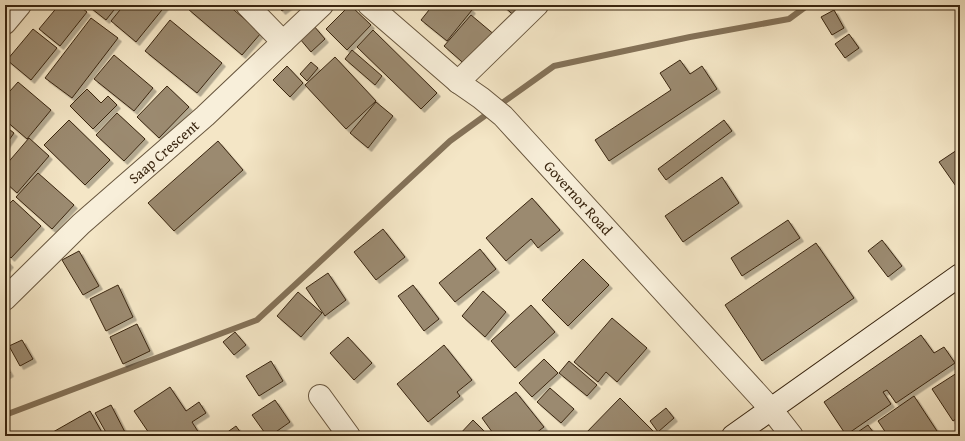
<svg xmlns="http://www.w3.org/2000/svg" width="965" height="441" viewBox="0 0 965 441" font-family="'Gentium Book Plus',serif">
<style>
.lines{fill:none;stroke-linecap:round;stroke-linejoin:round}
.stream{stroke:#847258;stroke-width:6}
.building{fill:#9b8a6f;stroke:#3a2610;filter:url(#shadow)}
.street-casing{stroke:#68563e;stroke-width:24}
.secondary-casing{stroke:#3a2610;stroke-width:24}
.street{stroke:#f8efda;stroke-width:22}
.secondary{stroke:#f8efda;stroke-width:22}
.labels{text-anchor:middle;stroke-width:3;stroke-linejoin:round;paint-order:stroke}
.street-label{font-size:15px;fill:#3a2610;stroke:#f8efda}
</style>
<defs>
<filter id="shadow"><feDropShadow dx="3.5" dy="3.5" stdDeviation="0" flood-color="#0004"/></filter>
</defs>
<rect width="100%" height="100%" fill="#f4e6c6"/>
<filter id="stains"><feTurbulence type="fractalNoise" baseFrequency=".005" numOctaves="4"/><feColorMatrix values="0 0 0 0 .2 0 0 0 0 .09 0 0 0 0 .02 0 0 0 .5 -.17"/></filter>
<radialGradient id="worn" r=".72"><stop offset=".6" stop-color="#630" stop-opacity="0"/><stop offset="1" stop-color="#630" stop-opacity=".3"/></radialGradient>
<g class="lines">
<g class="stream">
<path d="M498,106L554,66L690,37L789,19L808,5"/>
<path d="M5,415L257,320L450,141L490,112"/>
</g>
</g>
<g class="building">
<path d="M59,5H78L87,12L60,46L39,29Z"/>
<path d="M87,5H118L106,20Z"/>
<path d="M124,5H166L136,42L111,21Z"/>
<path d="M191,5H228L261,33L242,55L188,9Z"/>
<path d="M277,5H290L282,11Z"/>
<path d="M350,5L371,25L347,50L326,29Z"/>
<path d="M433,5H467L472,10L447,41L421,20Z"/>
<path d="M502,5H530L518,19Z"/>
<path d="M834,10L844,28L832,35L821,17Z"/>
<path d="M471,15L496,36L469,68L444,46Z"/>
<path d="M91,18L118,38L72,98L45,78Z"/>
<path d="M170,20L222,63L197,93L145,51Z"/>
<path d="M314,26L325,39L311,52L300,39Z"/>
<path d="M33,29L57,48L31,80L7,60Z"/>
<path d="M373,30L437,93L421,109L357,47Z"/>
<path d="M849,34L859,48L845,58L835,44Z"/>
<path d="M352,50L382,76L375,85L345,59Z"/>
<path d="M114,55L153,88L134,111L94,79Z"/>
<path d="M335,57L376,101L346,129L305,85Z"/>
<path d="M680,60L690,74L702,66L717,89L609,161L595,140L671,90L660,73Z"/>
<path d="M311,62L318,68L307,81L300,74Z"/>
<path d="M287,66L303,83L290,97L273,80Z"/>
<path d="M18,82L51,110L27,139L5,120V87L10,91Z"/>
<path d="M167,86L189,107L159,138L137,117Z"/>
<path d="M87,89L101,103L108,96L117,105L93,129L70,106Z"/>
<path d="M376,102L393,116L368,148L350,133Z"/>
<path d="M117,113L145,139L124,161L96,135Z"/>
<path d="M69,120L110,160L85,185L44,145Z"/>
<path d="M724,120L732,131L666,180L658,169Z"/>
<path d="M5,126L14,133L5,146Z"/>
<path d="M29,138L49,156L17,193L5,182V166Z"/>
<path d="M218,141L243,170L174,231L148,203Z"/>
<path d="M960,148V165L959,166L960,192L939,162Z"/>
<path d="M38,173L74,205L52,229L16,197Z"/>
<path d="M722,177L739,203L683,242L665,216Z"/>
<path d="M532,198L560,230L538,248L531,239L506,261L486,238Z"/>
<path d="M13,200L41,226L11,258L5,252V208Z"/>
<path d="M788,220L800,238L742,276L731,258Z"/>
<path d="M383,229L405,257L376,280L354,252Z"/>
<path d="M882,240L902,266L888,277L868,251Z"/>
<path d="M816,243L854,298L762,361L725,305Z"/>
<path d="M480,249L496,269L455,302L439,283Z"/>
<path d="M79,251L99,286L83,295L62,260Z"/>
<path d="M5,259L10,264L5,270Z"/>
<path d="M583,259L609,285L568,326L542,300Z"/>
<path d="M328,273L346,300L325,316L306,288Z"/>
<path d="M118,285L133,317L106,331L90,299Z"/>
<path d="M413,285L439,319L424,331L398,296Z"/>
<path d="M483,291L506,312L485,337L462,316Z"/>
<path d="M298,292L322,313L301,337L277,316Z"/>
<path d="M531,305L555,332L515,368L491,341Z"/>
<path d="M612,318L647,348L617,382L606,372L598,382L574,362Z"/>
<path d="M137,324L150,351L123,364L110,337Z"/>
<path d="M235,332L246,345L234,355L223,342Z"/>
<path d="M921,335L934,353L944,347L955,363L896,403L887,390L883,392L891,404L846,435L824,402Z"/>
<path d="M348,337L372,363L354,380L330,353Z"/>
<path d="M22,340L33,359L20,366L9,346Z"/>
<path d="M444,345L472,380L457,392L460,396L428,422L397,384Z"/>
<path d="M544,359L558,373L532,397L519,383Z"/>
<path d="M271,361L283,381L259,396L246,376Z"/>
<path d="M569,361L597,385L587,396L559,373Z"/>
<path d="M5,364L10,373L5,376Z"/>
<path d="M960,371V416L953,421L932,389Z"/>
<path d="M170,387L186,411L199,402L206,413L192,422L199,433L195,436H151L134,411Z"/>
<path d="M550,388L574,409L561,423L537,402Z"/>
<path d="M516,392L544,427L532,436H495L482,418Z"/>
<path d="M914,396L937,431L930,436H888L878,421Z"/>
<path d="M620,398L653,431L648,436H583Z"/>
<path d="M275,400L290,422L270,436H267L252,415Z"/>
<path d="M111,405L127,436H108L95,413Z"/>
<path d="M666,408L674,418L658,432L650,421Z"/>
<path d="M90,411L104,436H46Z"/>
<path d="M960,419V429L955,423Z"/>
<path d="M473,420L488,435L487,436H458Z"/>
<path d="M868,425L876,436H852Z"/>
<path d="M236,426L243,436H222Z"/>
</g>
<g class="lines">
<defs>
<g id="street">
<path d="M247,5L283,42"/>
<path d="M369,5L458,82L481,98L503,116L771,409L792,436"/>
<path d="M5,23L20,5"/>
<path d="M458,82L537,5"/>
<path d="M5,299L81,224L205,116L322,5"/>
<path d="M320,396L349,436"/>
</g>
<path id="secondary" d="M733,436L960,275"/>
</defs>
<use href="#street" class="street-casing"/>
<use href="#secondary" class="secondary-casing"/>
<use href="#street" class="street"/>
<use href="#secondary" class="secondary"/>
</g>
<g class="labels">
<g class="street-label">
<text transform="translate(164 152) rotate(-41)" y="5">Saap Crescent</text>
<text transform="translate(578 198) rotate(48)" y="5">Governor Road</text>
</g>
</g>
<rect width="965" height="441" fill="none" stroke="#f4e6c6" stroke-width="20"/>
<rect x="6" y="6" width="953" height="429" fill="none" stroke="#3a2610" stroke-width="2"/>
<rect x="10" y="10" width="945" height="421" fill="none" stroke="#3a2610"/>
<rect width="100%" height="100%" filter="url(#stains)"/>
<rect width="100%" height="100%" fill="url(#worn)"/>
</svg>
